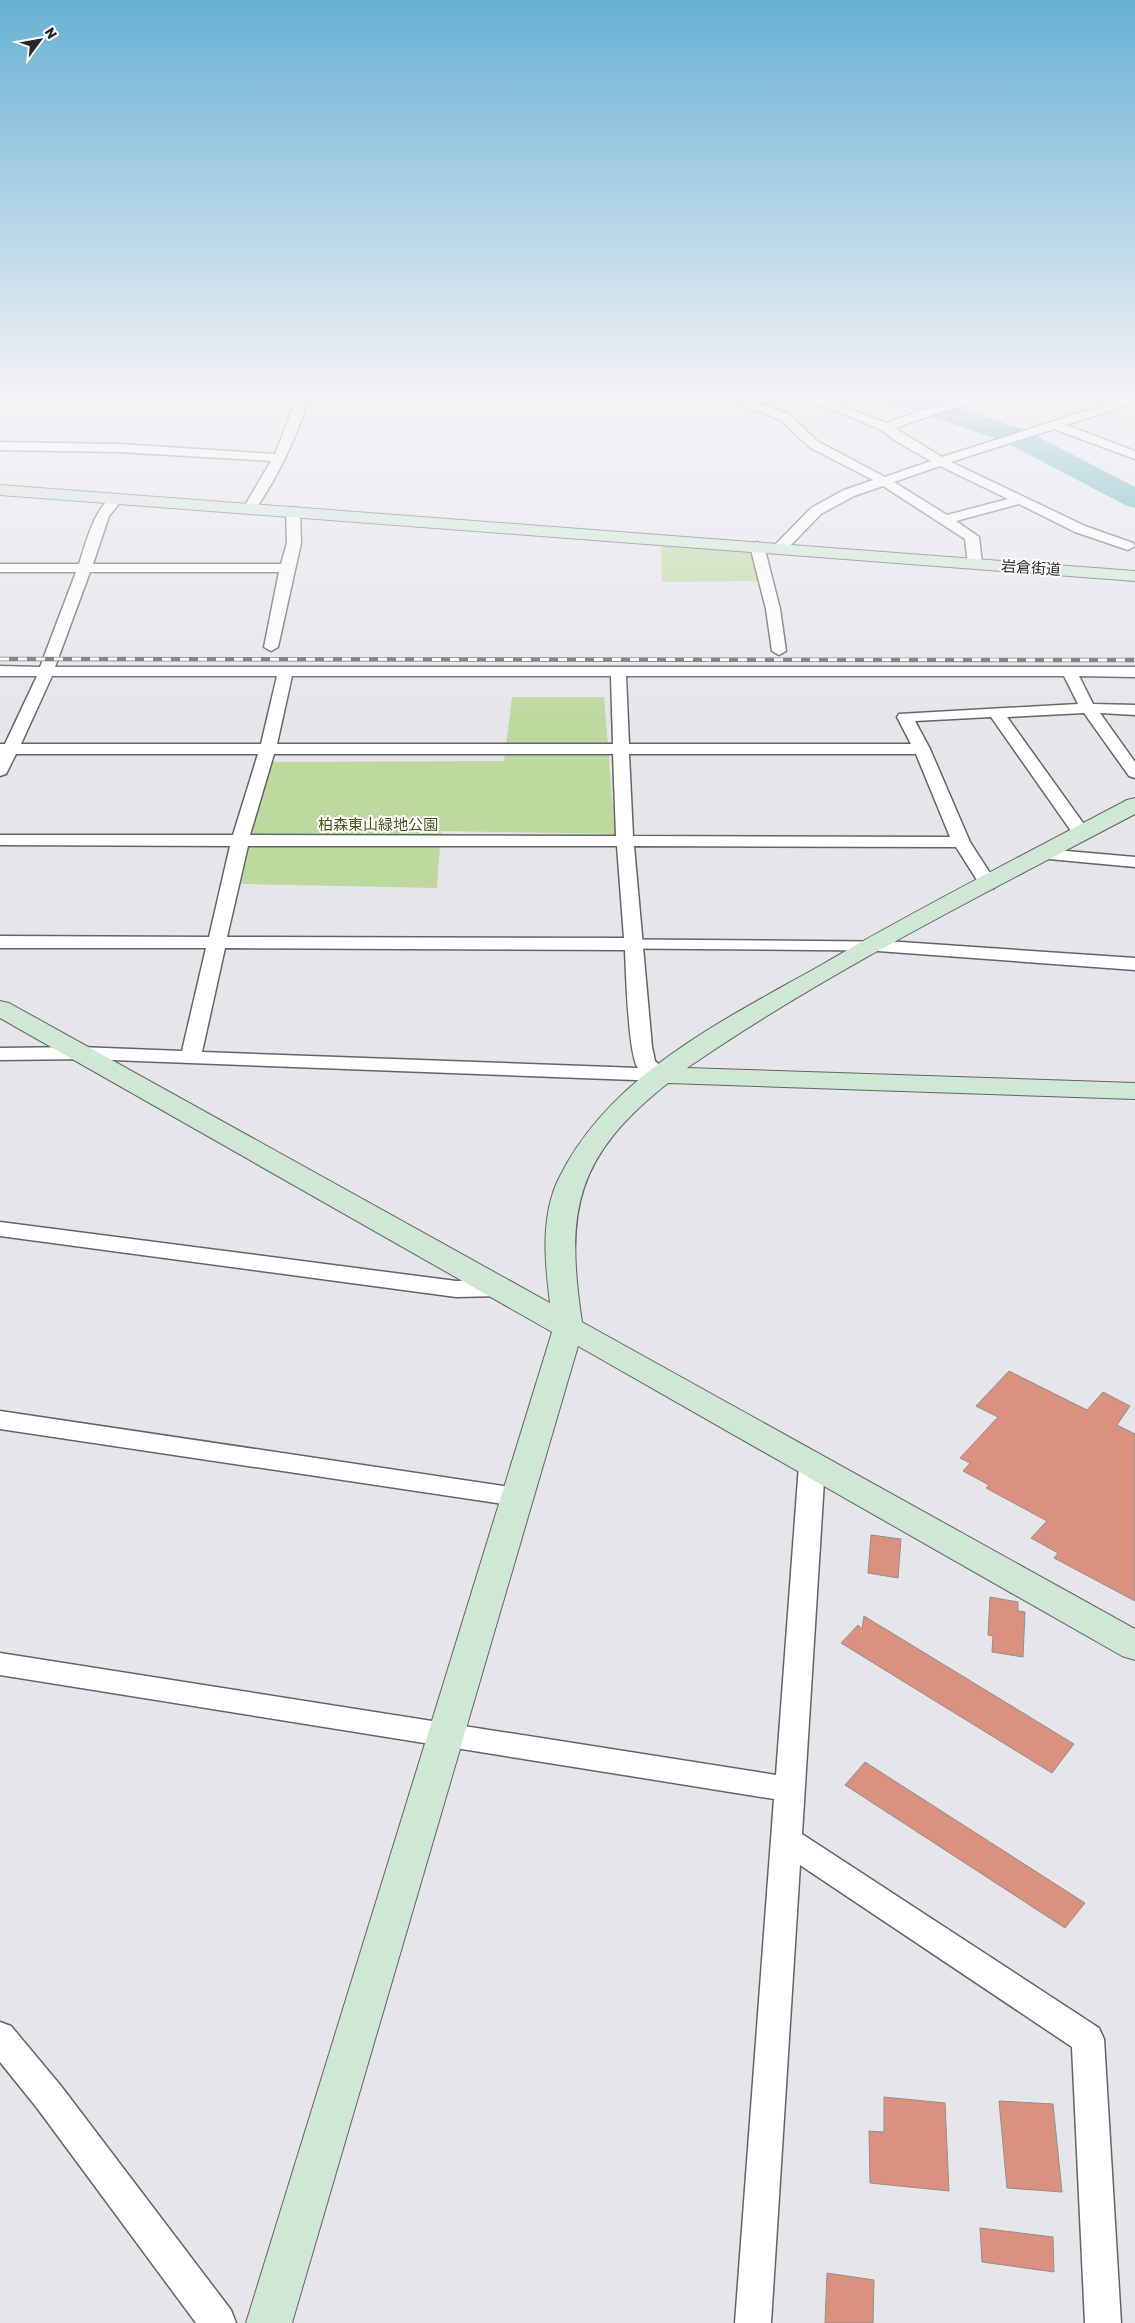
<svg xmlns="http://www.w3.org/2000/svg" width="1135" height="2323" viewBox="0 0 1135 2323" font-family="Rubik,'Noto Sans JP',sans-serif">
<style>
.green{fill:#bed9a0}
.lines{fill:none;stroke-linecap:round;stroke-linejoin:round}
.river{fill:#47acb7;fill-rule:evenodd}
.building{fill:#db917f;stroke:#948f8d}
.lane-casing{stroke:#646368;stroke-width:12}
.street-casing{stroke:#646368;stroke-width:3}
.secondary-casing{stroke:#646368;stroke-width:2}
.lane{stroke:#fff;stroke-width:9}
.street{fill:#fff;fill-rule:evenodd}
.secondary{fill:#cee8d3;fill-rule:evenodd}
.rail-casing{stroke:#6d6c6f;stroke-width:4.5}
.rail{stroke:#fff;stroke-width:3;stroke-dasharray:9;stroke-linecap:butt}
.labels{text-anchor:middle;stroke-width:4;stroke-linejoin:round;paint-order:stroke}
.far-street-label{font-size:15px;fill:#29282a;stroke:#fff}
.far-park-label{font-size:15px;fill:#3d5813;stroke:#fff}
</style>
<rect width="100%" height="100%" fill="#e6e5ea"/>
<g class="green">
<path d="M661,543L751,549L762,581L662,582Z"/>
<path d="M512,697H604L615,834L441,831L437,888L241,884L268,762L504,761Z"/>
</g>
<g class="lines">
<path class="river" d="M879,393H916L1027,431L1135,487V508L1125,505L1007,443L883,399Z"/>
</g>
<g class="building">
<path d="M1009,1371L1087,1410L1103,1392L1130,1406L1117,1425L1135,1434V1601L1054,1558L1058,1553L1031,1538L1047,1521L986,1488L989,1485L963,1471L970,1463L960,1458L998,1417L976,1406Z"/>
<path d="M871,1535L901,1539L898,1578L868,1573Z"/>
<path d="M990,1597L1018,1602V1611L1025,1612L1023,1657L992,1652L993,1636L988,1635Z"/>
<path d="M864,1616L1074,1744L1052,1773L841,1643L858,1625L862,1629Z"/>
<path d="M865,1762L1085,1903L1065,1928L845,1785Z"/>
<path d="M884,2097L945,2103L949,2191L870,2183L869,2131L884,2132Z"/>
<path d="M999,2101L1053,2104L1062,2192L1007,2188Z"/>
<path d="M980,2228L1053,2237L1054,2272L982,2262Z"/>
<path d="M827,2273L874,2280L873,2323H825Z"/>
</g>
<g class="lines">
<defs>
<path id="lane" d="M634,944L868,946"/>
<g id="street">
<path d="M299,393H353L347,396L308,400C296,439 278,476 255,510L250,511L244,507L271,461L118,452L0,450V442L118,444L275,454Z"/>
<path d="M777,393H796L794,395L759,404L789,414L817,441L885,477L931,461L894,440L882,430L798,395L797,393H811L886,423C926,409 966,393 1007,393L1006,395L950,409L895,428L942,457L1120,400L1094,396L1089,393H1117L1135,396V403L1066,425L1135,451V459L1054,429L951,462L1085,526L1133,543L1135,546L1128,550L1075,532L1019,504L956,521L979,537L982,564L975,568L968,564L965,539L883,486L854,496L821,514L785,551H775L773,548L775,545L811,508L844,490L873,480L809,447L781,420L743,405L741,403L743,401ZM940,466L1008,499L947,515L894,482Z"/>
<path d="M116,496L122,500L109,516L93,564H281L287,543L286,511L293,507L298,508L300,511L301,543L278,647L271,651L264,647L279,572H90L55,667H1135V677L1079,676L1093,704L1135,705V715L1100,713L1135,762V778L1129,776L1084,713L1007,717L1091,834L1088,838H1076L991,717L915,721L930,749L970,842L997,884L994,888H982L956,847L634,846L652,1047L655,1061L671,1075L668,1079L661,1081L86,1059L0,1060V1048L79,1047L182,1051L206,948H0V936L209,937L230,846L0,845V835H233L258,754H16L6,774L0,776V744H5L37,676H0V666L40,667L76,572H0V564H79C85,546 96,501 116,496ZM52,676H277L261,744H21ZM292,676H611L613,744H277ZM626,676H1064L1078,704L899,714L897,717L911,744H629ZM274,754H613L616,836L250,835ZM629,754H916L950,837L633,836ZM248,846H617L624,938L227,937ZM225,948L625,950C626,971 628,1055 638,1068L202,1052Z"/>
<path d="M757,542L764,546L780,609L786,651L779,655L772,651L766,609L750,546Z"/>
<path d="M1044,849L1135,857V867L1038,858L1035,854L1038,850Z"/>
<path d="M871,940L1135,958V970L864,950L862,946L864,942Z"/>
<path d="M0,1222L456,1281L500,1280L508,1283L511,1288L508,1293L500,1296L456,1297L0,1236Z"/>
<path d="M0,1411L517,1488L526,1490L530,1497L526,1504L517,1506L0,1429Z"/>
<path d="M812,1456L821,1459L825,1465L802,1834L1099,2028L1104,2039L1121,2323H1085L1072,2047L800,1865L771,2323H735L774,1799L0,1675V1653L776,1775L799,1465L803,1459Z"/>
<path d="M0,2022L11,2026L61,2086L231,2310L236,2323H196L37,2108L0,2062Z"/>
</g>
<g id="secondary">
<path d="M0,485L1135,571V581L0,495Z"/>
<path d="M1135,798V814C984,894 828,971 687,1068L1135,1083V1099L668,1083C576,1156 565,1210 582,1322L1135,1629V1660L1122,1656L578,1346L292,2323H246L552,1332L0,1018V1001L9,1003L550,1303C545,1263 540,1216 559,1178C611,1073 726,1019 823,964C923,906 1025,854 1127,800Z"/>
</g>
</defs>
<use href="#lane" class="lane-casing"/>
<use href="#street" class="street-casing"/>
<use href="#secondary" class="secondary-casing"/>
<use href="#lane" class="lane"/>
<use href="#street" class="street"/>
<use href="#secondary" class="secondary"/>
<defs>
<path id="rail" d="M0,659L1135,660"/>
</defs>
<use href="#rail" class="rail-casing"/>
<use href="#rail" class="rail"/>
</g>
<linearGradient id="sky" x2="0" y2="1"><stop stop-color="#67b1d4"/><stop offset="0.55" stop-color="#f4f3f6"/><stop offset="1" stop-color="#f4f3f6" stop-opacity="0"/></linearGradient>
<rect width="1135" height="718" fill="url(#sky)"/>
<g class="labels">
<g class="far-street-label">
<text transform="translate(1031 568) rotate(4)" y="5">岩倉街道</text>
</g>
<g class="far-park-label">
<text x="378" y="830">柏森東山緑地公園</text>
</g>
</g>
<g transform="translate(40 40) rotate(58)" stroke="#ffffff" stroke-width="4" paint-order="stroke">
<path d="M0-4L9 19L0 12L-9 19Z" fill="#29282a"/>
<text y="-8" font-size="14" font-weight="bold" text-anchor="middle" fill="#29282a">N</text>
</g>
</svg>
